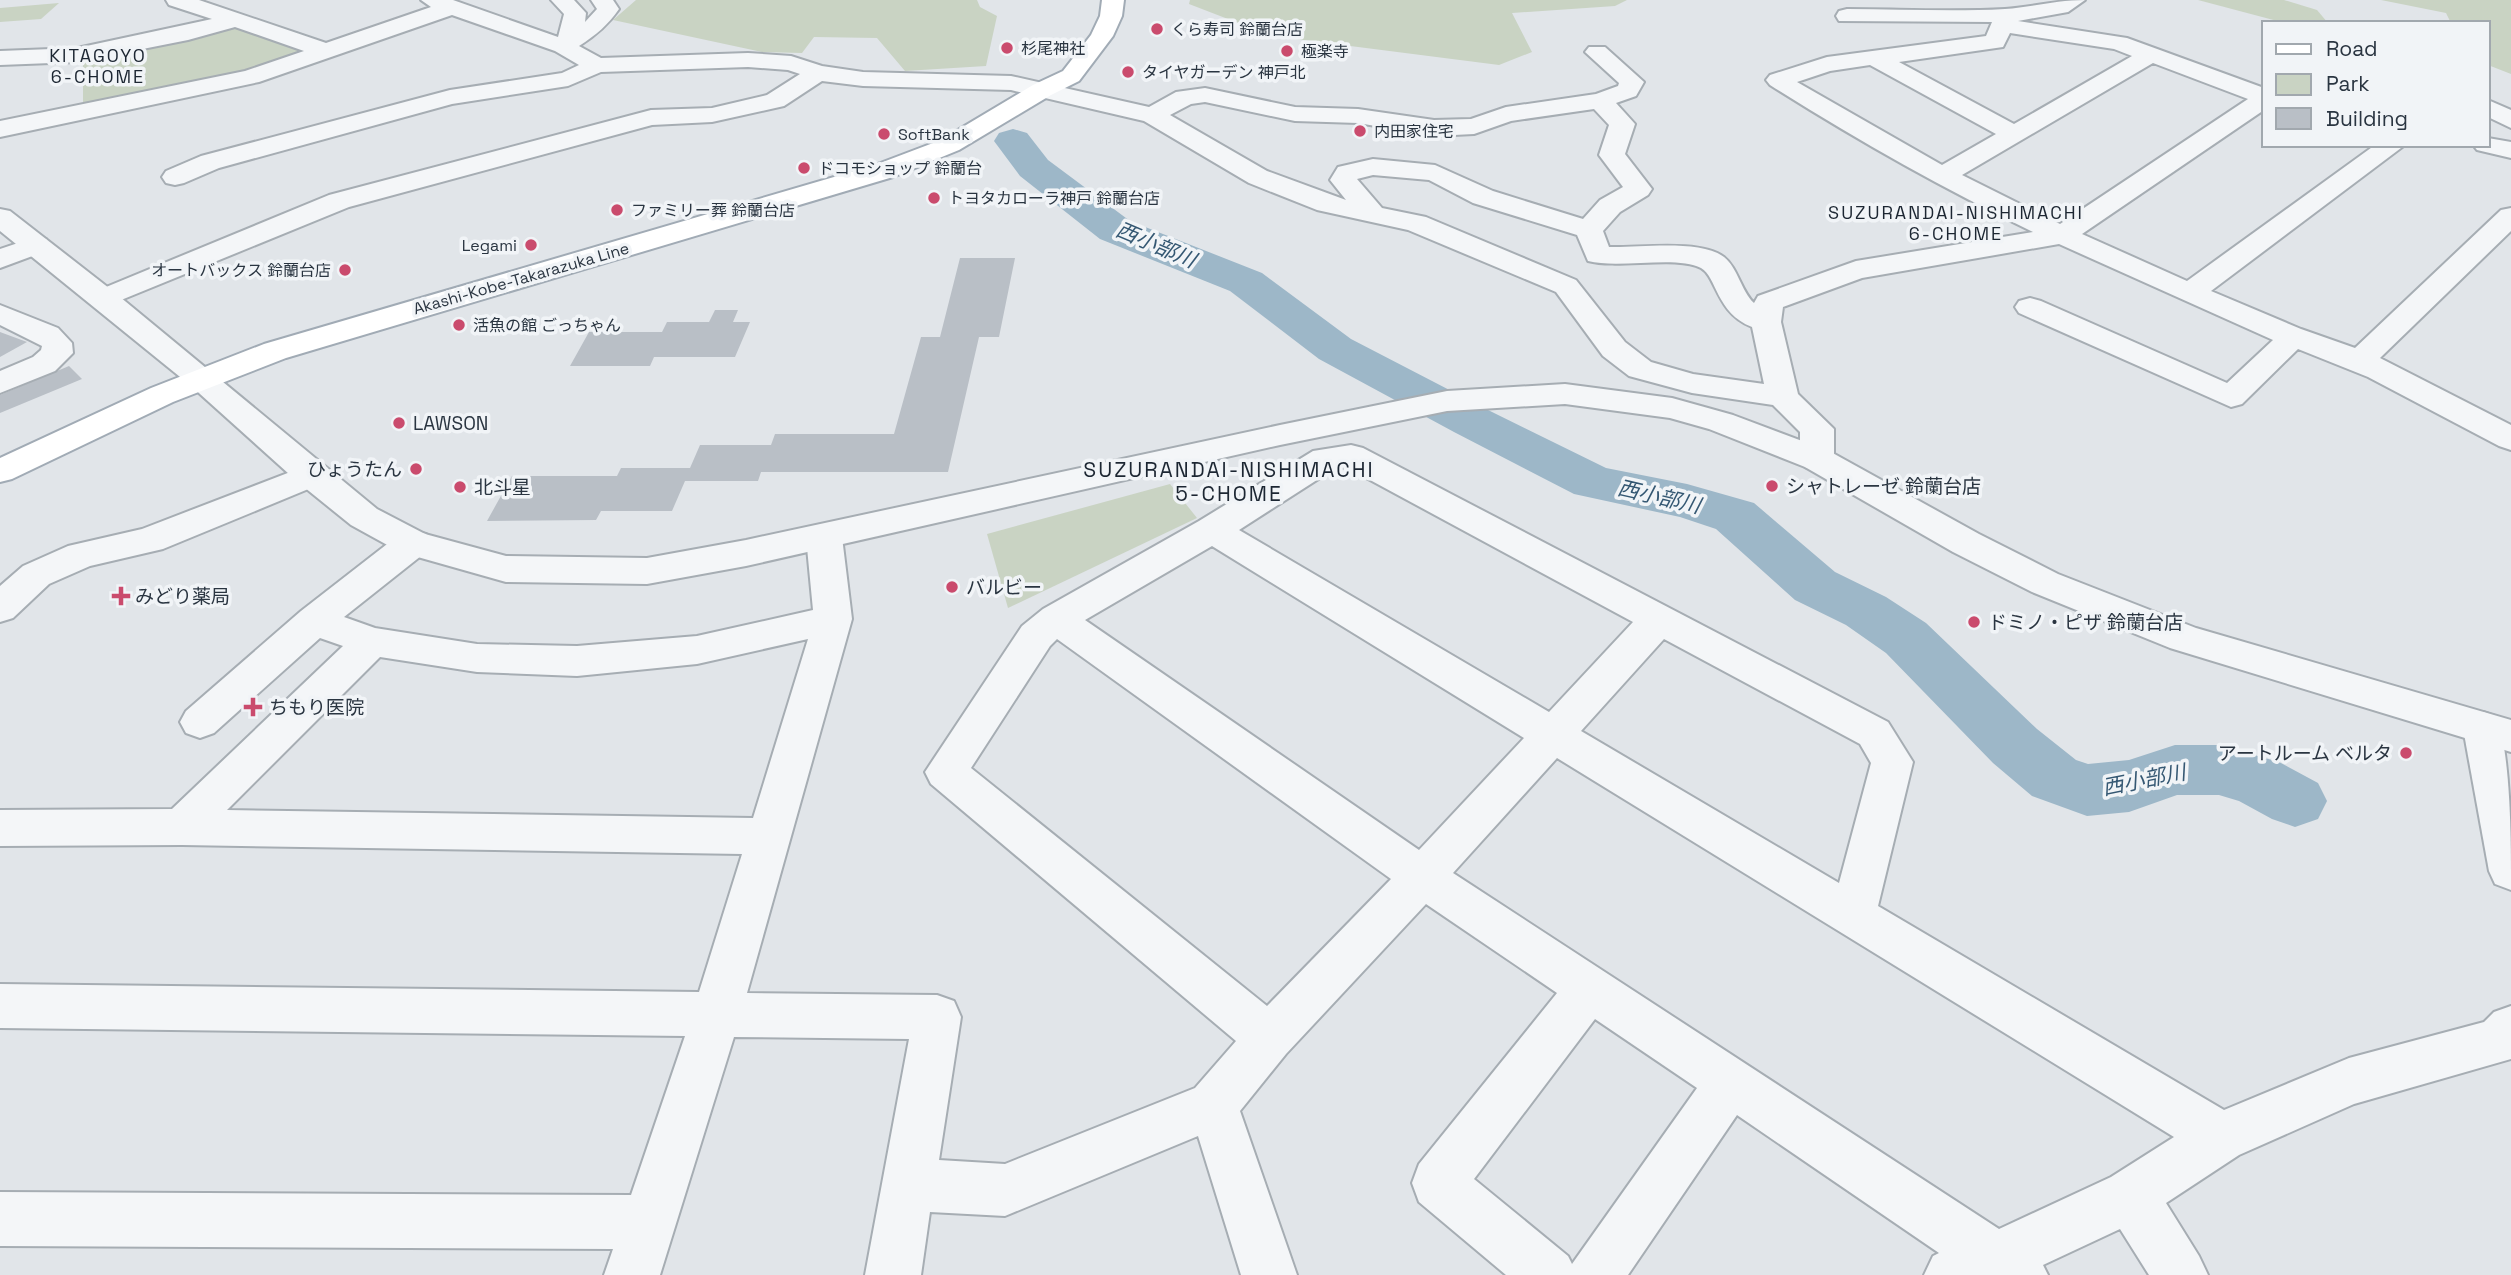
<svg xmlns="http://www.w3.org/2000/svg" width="2511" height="1275" viewBox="0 0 2511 1275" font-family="'Space Grotesk','Noto Sans JP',sans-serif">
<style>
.green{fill:#c9d3c3}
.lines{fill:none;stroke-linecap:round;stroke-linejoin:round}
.river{fill:#9db7c8;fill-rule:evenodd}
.building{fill:#b9bfc6}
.minor-casing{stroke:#a6adb3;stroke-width:4}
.tertiary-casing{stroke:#a6adb3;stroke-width:4}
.primary-casing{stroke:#a1abb5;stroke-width:4}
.minor{fill:#f4f6f8;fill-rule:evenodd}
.tertiary{fill:#f4f6f8;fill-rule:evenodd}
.primary{fill:#fff;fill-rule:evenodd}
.poi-dot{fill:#ca4b6d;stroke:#f1f4f7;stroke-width:2.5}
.labels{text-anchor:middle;stroke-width:7;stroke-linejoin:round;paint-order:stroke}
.far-poi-label{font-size:16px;fill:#2a3541;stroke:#f1f4f7;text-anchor:start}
.far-street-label{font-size:16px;fill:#2a3541;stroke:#f1f4f7}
.far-neighbourhood-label{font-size:18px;letter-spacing:2px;fill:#1c2632;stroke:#f1f4f7}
.poi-label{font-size:19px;fill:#2a3541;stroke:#f1f4f7;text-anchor:start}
.water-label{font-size:21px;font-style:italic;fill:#355873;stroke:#f1f4f7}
.neighbourhood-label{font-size:21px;letter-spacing:2px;fill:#1c2632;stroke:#f1f4f7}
</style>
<rect width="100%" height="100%" fill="#e1e5e9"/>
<g class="green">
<path d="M636,0H977L980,7L997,16L986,66L905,71L877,38L814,37L802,53L762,52L613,20Z"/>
<path d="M1190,0H1627L1615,6L1512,13L1532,52L1499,65L1272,36L1189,4Z"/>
<path d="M2198,0H2284L2317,10L2328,23L2281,22Z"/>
<path d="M2381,0H2511V74L2488,65V23H2451L2446,13Z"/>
<path d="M59,3L41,19L0,22V8Z"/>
<path d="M234,22L308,50L250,75L94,106L83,104V62L96,55Z"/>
<path d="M1170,484L1197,518L1008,608L987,534Z"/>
</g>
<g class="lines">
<path class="river" d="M1013,129L1027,133L1048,160L1130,221L1262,273L1351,339L1488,410L1606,468L1687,484L1754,503L1835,572L1886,597L1926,623L2037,729L2076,760L2088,764L2129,760L2175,745H2219L2279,762L2318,783L2327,801L2318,819L2295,827L2272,819L2239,801L2219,795H2177L2129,812L2087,816L2032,796L1993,763L1886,653L1846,625L1795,600L1716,529L1680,517L1574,494L1454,432L1319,359L1230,291L1100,239L1020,176L994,141L999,133Z"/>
</g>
<g class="building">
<path d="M960,258H1015L999,337H979L948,472H761L758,481H685L672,511H601L596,520L487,521L512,476H617L621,468H690L700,445H771L775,434H894L921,337H940Z"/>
<path d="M715,310H738L733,322H750L735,357H654L650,366H570L589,332H662L667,322H709Z"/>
<path d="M0,332L27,342L0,357Z"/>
<path d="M69,366L82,379L0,413V395Z"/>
</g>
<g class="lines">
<defs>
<g id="minor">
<path d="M166,0H199L326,43L431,7L421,0H453L558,37L564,14L551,0H574L586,13L585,22L597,9L591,0H613L619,9C608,25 596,35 579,46L601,58L748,53L791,56L822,66L863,72L1011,76L1149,107L1176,92L1205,88L1295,107L1358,109L1434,120L1471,119L1506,107L1596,94L1618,86L1619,83L1585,52L1589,47H1605L1644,82L1636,96L1616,103L1635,124L1625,154L1652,189L1648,195L1620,212L1603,231L1609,247C1639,248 1700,239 1724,257C1738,268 1741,291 1754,303L1758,296L1856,261L2033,232C1942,188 1855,139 1770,85L1766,80L1770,75L1827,57L1986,36L1992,22L1839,21L1836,16L1839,11L1847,9C1899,9 1952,12 2005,9C2032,7 2058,0 2085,0L2068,12L2018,21L2127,38L2264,88V110L2082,234L2187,281L2375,145H2405L2211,291L2301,329L2355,348L2501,210L2511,208V231L2380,358L2511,425V450L2499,446L2368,377L2298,349L2242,404L2231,407L2019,313L2015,307L2019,301L2030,298L2041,301L2227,383L2273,340L2059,244L1862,278L1783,307L1781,322L1798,394L1834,429V459L1829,467L1817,470L1805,467L1800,459V432L1773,405L1692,393L1629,376L1603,356L1556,292L1408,230L1317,210L1249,183L1144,121L1011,90L863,86L822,81L784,106L712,122L652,125L349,207L104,307L94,304L89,298L94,292L329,195L651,110L712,108L767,95L800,74L788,70L748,67L601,72L568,86L452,104L219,168L184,183L175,185L166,183L162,177L166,171L201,156L450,90L562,73L579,65L555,51L452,15L259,82L0,137V121L245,71L304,51L235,27L188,40L77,62L0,65V51L77,48L212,19L169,5ZM2010,33L2114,49L2132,56L2014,124L1899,62L2003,47ZM2153,63L2248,99L2060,224L1962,175ZM1870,65L1996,134L1942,165L1797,82L1830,71ZM1205,102L1295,121L1358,123L1434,136L1474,134L1511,121L1594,109L1609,125L1599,155L1623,187L1600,200L1583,219L1493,191L1435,165L1373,159L1338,167L1330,180L1346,200L1267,171L1170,115L1191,104ZM1373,175L1429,180L1473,203L1577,235L1588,261C1619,269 1677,255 1701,268C1717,277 1716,313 1752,327L1764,384L1693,374L1651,362L1625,342L1576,280L1426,217L1382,208L1357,179Z"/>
<path d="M2488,100L2511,110V128L2488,117Z"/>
<path d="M2488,138L2511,142V158L2477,150L2473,145H2488Z"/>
<path d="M36,237L46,239L50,245L46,251L0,268V249Z"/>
<path d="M0,305L58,328L72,343L73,353L55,371L0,393V371L33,357L41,350L42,346L0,325Z"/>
<path d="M1351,445L1363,448L1888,722L1913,762L1878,906L2224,1110L2349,1058L2484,1022L2494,1012L2511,1006V1059L2354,1104L2239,1155L2166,1203L2199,1256L2208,1275H2149L2120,1229L2043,1265L2048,1275H1924L1933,1256L1939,1253L1737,1115L1628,1275H1506L1419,1202L1412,1183L1419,1164L1557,993L1426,904L1286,1054L1240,1111L1297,1275H1241L1198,1136L1005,1216L930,1212L921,1275H865L909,1039L734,1037L660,1275H604L613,1249L0,1246V1192L631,1195L685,1036L0,1028V984L699,992L742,854L182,845L0,846V810L172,809L343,646L320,638L214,733L200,738L186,733L180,722L186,711L301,611L400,534L413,531L426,534L431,543L426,552L344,617L375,628L477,644L577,646L697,636L813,610L806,537L811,528L824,525L837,528L842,537L852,619L747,993L937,995L954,1001L961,1017L939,1160L1005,1164L1195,1088L1236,1041L931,784L925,772L1022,626L1043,609L1199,521L1313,451ZM1346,467L1633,622L1549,712L1239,530L1334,469ZM1212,546L1524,738L1419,850L1085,620ZM808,639L753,818L227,810L380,657L477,672L577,676L697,664ZM1057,639L1391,879L1267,1006L971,768L1050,646ZM1664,639L1860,744L1871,763L1839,883L1581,731ZM1557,758L2174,1137L2111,1177L1999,1229L1453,873ZM1595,1019L1697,1088L1572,1264L1568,1256L1474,1179Z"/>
<path d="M311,464L323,467L328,475L323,483L163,549L90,566L49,584L13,618L0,622V586L23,566L68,546L142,529Z"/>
<path d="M2483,712L2497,717C2511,759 2511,841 2511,890L2495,884L2489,871L2463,728L2469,717Z"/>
</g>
<path id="tertiary" d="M0,209L10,211L114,292L377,509L425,534L506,556L647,558L746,540L1280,425L1447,391L1565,384L1672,398L1733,415L1829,451L1979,534L2058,574L2196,628L2511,720V752L2170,648L2032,592L1953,552L1805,467L1709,429L1670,418L1565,404L1447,411L1280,445L746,566L647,584L506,582L400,552L351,525L299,483L190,385L0,231Z"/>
<path id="primary" d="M1102,0H1124L1122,16L1113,36L1079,81L1051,95L959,150L893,177L286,358L173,402L12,479L0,482V458L151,388L264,344L875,165L941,140L1033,85L1063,71L1091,35L1100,16Z"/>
</defs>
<use href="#minor" class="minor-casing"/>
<use href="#tertiary" class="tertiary-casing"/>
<use href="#primary" class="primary-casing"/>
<use href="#minor" class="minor"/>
<use href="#tertiary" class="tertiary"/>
<use href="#primary" class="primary"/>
</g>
<g class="poi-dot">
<circle cx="1157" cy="29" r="7"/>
<circle cx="1007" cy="48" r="7"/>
<circle cx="1287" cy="51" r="7"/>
<circle cx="1128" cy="72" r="7"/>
<circle cx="1360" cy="131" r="7"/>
<circle cx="884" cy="134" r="7"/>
<circle cx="804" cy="168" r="7"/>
<circle cx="934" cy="198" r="7"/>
<circle cx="617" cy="210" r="7"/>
<circle cx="531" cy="245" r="7"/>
<circle cx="345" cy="270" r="7"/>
<circle cx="459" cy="325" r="7"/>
<circle cx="399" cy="423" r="7"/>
<circle cx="416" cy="469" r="7"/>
<circle cx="1772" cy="486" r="7"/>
<circle cx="460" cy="487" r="7"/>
<circle cx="952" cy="587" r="7"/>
<path d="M117.5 585.5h7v7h7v7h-7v7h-7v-7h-7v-7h7z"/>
<circle cx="1974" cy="622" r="7"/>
<path d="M249.5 696.5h7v7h7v7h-7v7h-7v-7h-7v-7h7z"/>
<circle cx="2406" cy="753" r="7"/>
</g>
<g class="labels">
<g class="far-poi-label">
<text x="1171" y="35">くら寿司 鈴蘭台店</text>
<text x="1021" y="54">杉尾神社</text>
<text x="1301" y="57">極楽寺</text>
<text x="1142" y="78">タイヤガーデン 神戸北</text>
<text x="1374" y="137">内田家住宅</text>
<text x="898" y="140">SoftBank</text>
<text x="818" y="174">ドコモショップ 鈴蘭台</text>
<text x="948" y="204">トヨタカローラ神戸 鈴蘭台店</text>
<text x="631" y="216">ファミリー葬 鈴蘭台店</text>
<text x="517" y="251" text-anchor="end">Legami</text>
<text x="331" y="276" text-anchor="end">オートバックス 鈴蘭台店</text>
<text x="473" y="331">活魚の館 ごっちゃん</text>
</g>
<g class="far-street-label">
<text transform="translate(521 278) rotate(-16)" y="6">Akashi-Kobe-Takarazuka Line</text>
</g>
<g class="far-neighbourhood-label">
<text x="98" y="62">KITAGOYO<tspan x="98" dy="21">6-CHOME</tspan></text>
<text x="1956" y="219">SUZURANDAI-NISHIMACHI<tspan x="1956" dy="21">6-CHOME</tspan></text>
</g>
<g class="poi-label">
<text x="413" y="430">LAWSON</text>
<text x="402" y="476" text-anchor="end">ひょうたん</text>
<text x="1786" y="493">シャトレーゼ 鈴蘭台店</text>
<text x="474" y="494">北斗星</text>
<text x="966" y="594">バルビー</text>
<text x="135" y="603">みどり薬局</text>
<text x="1988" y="629">ドミノ・ピザ 鈴蘭台店</text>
<text x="269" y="714">ちもり医院</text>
<text x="2392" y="760" text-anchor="end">アートルーム ベルタ</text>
</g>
<g class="water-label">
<text transform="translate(1156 245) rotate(23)" y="7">西小部川</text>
<text transform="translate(1659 497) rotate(13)" y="7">西小部川</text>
<text transform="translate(2144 780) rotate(-11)" y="7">西小部川</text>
</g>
<g class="neighbourhood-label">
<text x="1229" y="477">SUZURANDAI-NISHIMACHI<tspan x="1229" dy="24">5-CHOME</tspan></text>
</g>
</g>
<rect x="2262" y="21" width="228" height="126" fill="#f1f4f7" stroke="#a1a8ae" stroke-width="2"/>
<rect x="2276" y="44" width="35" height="10" fill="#ffffff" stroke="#a1a8ae" stroke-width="2"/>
<text x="2326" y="56" font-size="21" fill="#2a3541">Road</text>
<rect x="2276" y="74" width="35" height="21" fill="#c9d3c3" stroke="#a1a8ae" stroke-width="2"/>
<text x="2326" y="91" font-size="21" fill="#2a3541">Park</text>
<rect x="2276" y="108" width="35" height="21" fill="#b9bfc6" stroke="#a1a8ae" stroke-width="2"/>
<text x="2326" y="126" font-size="21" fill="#2a3541">Building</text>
</svg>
